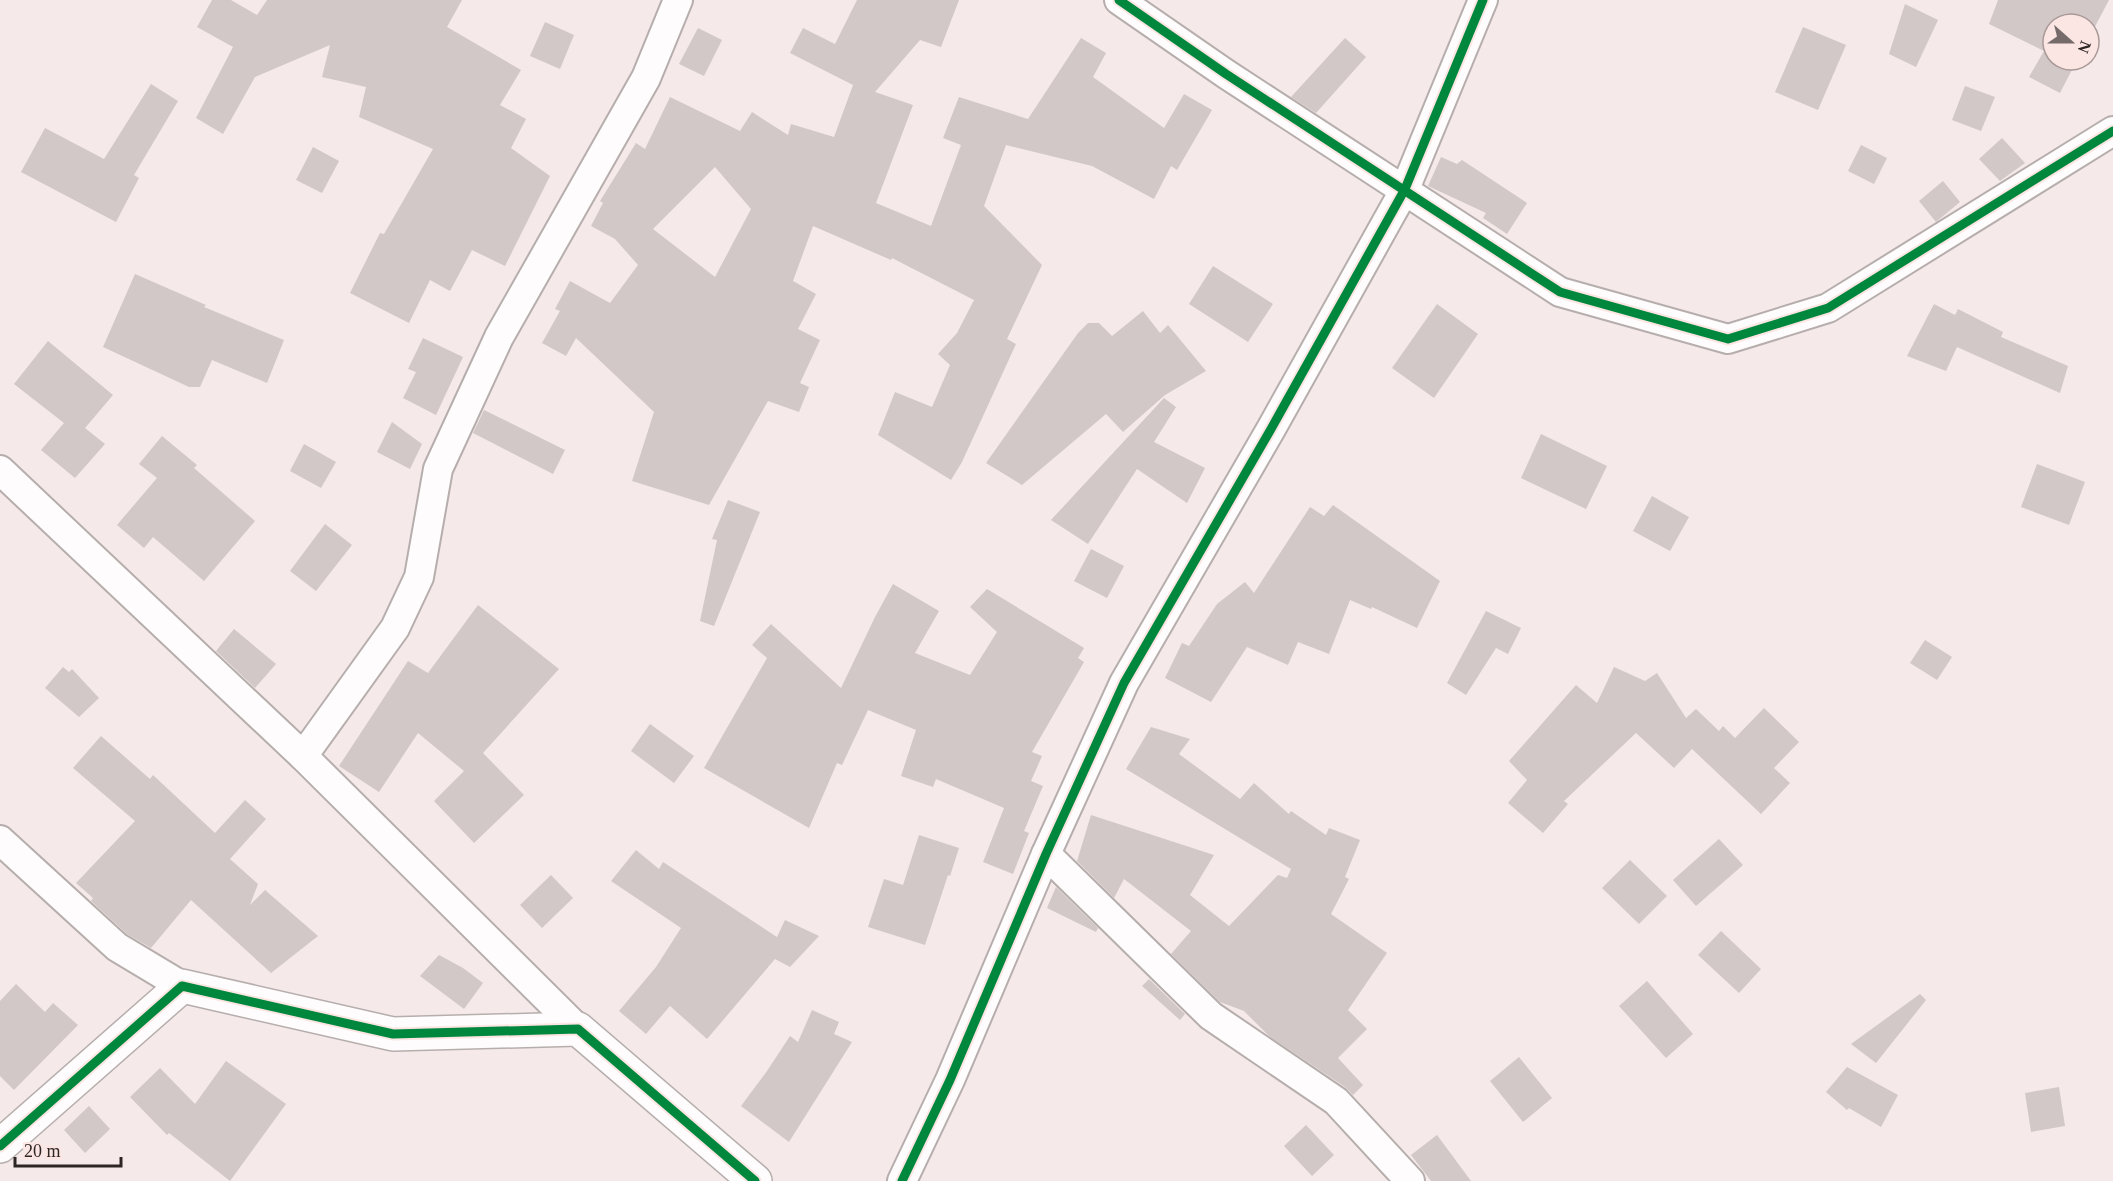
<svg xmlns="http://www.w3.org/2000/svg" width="2113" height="1181" viewBox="0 0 2113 1181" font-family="'Times New Roman',serif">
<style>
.building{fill:#d1c8c7;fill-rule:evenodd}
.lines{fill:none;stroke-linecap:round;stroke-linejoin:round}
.street-casing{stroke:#b6aead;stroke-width:32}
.secondary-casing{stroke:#b6aead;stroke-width:36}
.street{stroke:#fefcfc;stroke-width:28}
.secondary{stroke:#fefcfc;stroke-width:33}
.cycleway-casing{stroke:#fbe6e3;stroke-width:13}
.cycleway{stroke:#00873e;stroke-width:9}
</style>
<rect width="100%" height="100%" fill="#f5eae9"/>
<g class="building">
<path d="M212,0H231L257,15L267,0H462L447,27L521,70L500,105L526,119L511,148L550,176L505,266L472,250L450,291L430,280L409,323L350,293L380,233L384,234L433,149L359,117L366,87L322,77L330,45L255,77L223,134L196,118L233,47L197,27Z"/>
<path d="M857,0H959L941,47L920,40L875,92L913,105L876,203L931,226L961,145L943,138L959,97L1028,119L1081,38L1106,53L1093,77L1164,128L1184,94L1212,110L1177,170L1171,166L1154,199L1092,166L1006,145L984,206L1042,265L1007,339L1016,344L962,462L951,480L878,435L895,392L932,407L950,365L938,354L957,333L974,300L892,258L891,260L813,226L793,281L816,294L798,329L820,340L800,383L809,387L799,412L768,401L709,505L632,481L654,412L576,338L566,356L542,343L560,311L555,309L570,281L610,303L638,265L615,239L591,226L603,203L600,201L636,143L645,149L670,97L740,131L752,112L788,135L791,124L834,137L853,85L790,53L803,28L835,44ZM715,167L751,209L715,277L653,229Z"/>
<path d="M1998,0H2109L2089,38V24H2053V60H2077L2060,93L2029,77L2044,51L1989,24Z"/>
<path d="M1905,4L1938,20L1916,67L1889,54Z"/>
<path d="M545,22L574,35L560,69L530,56Z"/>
<path d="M1803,27L1846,45L1818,110L1775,92Z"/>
<path d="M698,28L722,40L704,76L679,64Z"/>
<path d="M1345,38L1366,57L1316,113L1291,97Z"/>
<path d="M151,84L178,101L134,175L139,178L116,222L21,172L45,128L104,159Z"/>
<path d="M1965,86L1995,97L1981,131L1952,120Z"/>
<path d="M2002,138L2025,163L2000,181L1979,159Z"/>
<path d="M1861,145L1887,158L1874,184L1848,171Z"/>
<path d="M313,147L339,161L322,193L296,180Z"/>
<path d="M1441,157L1457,164L1462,160L1527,203L1507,234L1483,218L1486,213L1428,186Z"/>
<path d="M1943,181L1960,202L1936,222L1919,201Z"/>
<path d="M1213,266L1273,304L1248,342L1189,304Z"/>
<path d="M135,274L206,305L204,307L284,340L267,383L212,360L200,387H189L103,347Z"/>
<path d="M1437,304L1478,334L1434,398L1392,368Z"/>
<path d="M1934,304L1955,315L1958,309L2003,332L2001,337L2068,366L2060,393L1957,347L1946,371L1907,356Z"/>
<path d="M1143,311L1160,333L1168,325L1206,371L1165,395L1123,432L1106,414L1022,485L986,463L1078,333L1088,323H1099L1112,336Z"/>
<path d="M423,338L463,357L436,415L403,398L416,372L408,369Z"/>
<path d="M48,341L113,395L85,428L105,444L75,478L41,450L64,423L14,384Z"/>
<path d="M1164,398L1176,407L1154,442L1205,468L1187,503L1137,469L1088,544L1051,520Z"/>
<path d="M484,410L565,450L553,474L473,433Z"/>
<path d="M392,422L422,444L410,469L377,452Z"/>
<path d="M1541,434L1607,466L1586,509L1521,478Z"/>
<path d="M162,436L197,465L194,468L255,521L204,581L153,537L144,548L117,525L157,478L139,464Z"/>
<path d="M304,444L336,462L321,488L290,471Z"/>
<path d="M2037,464L2085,482L2069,525L2021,507Z"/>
<path d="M1652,496L1689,517L1670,551L1633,531Z"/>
<path d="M728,500L760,512L714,626L700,621L717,540L712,539Z"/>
<path d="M1333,505L1440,581L1417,628L1372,607L1371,609L1350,600L1329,654L1298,642L1288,665L1247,647L1211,702L1165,678L1182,643L1189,646L1217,604L1245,582L1254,593L1310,507L1324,516Z"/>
<path d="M325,524L352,545L316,591L290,571Z"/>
<path d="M1091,549L1124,566L1107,598L1074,581Z"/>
<path d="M893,584L939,611L915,653L970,675L997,632L970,607L987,589L1084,648L1078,658L1084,662L1032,752L1042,756L1031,781L1043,786L1024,831L1029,833L1013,874L983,862L1004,808L936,779L933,787L901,776L916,730L868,710L842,765L837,763L809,828L704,768L767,658L752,645L771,624L841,688L875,617Z"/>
<path d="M478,605L559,669L483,753L524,795L474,843L434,801L464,771L418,733L379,792L339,766L408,661L428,673Z"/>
<path d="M1486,611L1521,628L1508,654L1496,648L1466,695L1447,683Z"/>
<path d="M234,629L276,664L255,688L216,651Z"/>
<path d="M1925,640L1952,657L1937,680L1910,663Z"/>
<path d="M63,667L69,672L72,669L99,698L79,717L45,688Z"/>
<path d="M1614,667L1645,681L1657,673L1686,718L1696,709L1719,731L1723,726L1735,738L1764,708L1799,742L1774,768L1790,783L1761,814L1692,749L1674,768L1636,733L1564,801L1568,804L1543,833L1508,803L1527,780L1509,761L1576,685L1597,703Z"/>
<path d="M650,724L694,756L674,783L631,751Z"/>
<path d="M1151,727L1190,739L1179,754L1240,799L1254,783L1289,814L1291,811L1326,835L1329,828L1360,840L1345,877L1349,879L1331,914L1387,953L1348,1010L1367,1029L1338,1058L1363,1085L1353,1095L1345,1087L1269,1036L1244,1011L1220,1002L1171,954L1191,931L1124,879L1114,898L1077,861L1091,815L1214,855L1190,895L1229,926L1278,875L1287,878L1291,869L1126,769Z"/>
<path d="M101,736L150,779L153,775L215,833L245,800L266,819L230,859L258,884L250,905L265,890L318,936L271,973L191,900L151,948L127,934L91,901L93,898L76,883L135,821L73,768Z"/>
<path d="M919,835L959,848L950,876L948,875L925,945L868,927L884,879L903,885Z"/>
<path d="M1719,839L1743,865L1696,906L1673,880Z"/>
<path d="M636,850L659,869L663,862L777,937L785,920L819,936L790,967L775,959L707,1039L670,1006L646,1034L619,1011L656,967L681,928L611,881Z"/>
<path d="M1630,860L1667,896L1639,924L1602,888Z"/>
<path d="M551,875L573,898L542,928L520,905Z"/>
<path d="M1056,887L1098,928L1096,932L1047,908Z"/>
<path d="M1721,931L1761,969L1739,993L1698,955Z"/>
<path d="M439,955L463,968L483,983L464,1009L420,976Z"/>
<path d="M1149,979L1185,1014L1180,1020L1142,986Z"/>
<path d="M1647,981L1693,1034L1666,1058L1619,1006Z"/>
<path d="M16,984L45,1012L53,1003L78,1025L14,1090L0,1076V1001Z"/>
<path d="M1920,994L1926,1000L1876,1063L1851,1044Z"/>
<path d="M812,1010L839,1022L834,1034L852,1042L789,1142L741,1106L767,1071L790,1036L798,1042Z"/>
<path d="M1519,1057L1552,1098L1523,1122L1490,1081Z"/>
<path d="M226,1061L286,1104L230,1181L169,1133L167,1135L130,1097L160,1068L195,1104Z"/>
<path d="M1847,1067L1898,1095L1881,1127L1849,1108L1847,1110L1826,1092Z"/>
<path d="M2059,1087L2065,1126L2031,1132L2025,1093Z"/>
<path d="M89,1106L110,1129L85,1153L64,1130Z"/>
<path d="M1306,1125L1334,1155L1312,1176L1284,1146Z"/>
<path d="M1437,1135L1471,1181H1431L1411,1155Z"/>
</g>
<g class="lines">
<defs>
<g id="street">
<path d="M1119,0L1226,74L1560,292L1728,339L1828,308L2113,131"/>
<path d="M0,470L303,756L578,1029"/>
<path d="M303,756L395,628L419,577L438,469L499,337L646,78L678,0"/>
<path d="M0,840L117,947L182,986"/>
<path d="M1046,854L1211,1016L1336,1101L1410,1181"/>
<path d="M902,1181L950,1080L1046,854L1124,683L1271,429L1405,189L1483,0"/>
</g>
<path id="secondary" d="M0,1146L182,986L393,1034L578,1029L755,1181"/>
</defs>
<use href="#street" class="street-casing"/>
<use href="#secondary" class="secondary-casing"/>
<use href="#street" class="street"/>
<use href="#secondary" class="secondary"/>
<defs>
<g id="cycleway">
<path d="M1119,0L1226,74L1560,292L1728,339L1828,308L2113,131"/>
<path d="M0,1146L182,986L393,1034L578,1029L755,1181"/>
<path d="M902,1181L950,1080L1046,854L1124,683L1271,429L1405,189L1483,0"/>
</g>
</defs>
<use href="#cycleway" class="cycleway-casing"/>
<use href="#cycleway" class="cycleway"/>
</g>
<g transform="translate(2071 42) rotate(111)"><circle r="28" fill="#fbe6e3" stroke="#a99997" stroke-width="1.5"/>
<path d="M0-4.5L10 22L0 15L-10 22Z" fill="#746b6a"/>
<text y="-9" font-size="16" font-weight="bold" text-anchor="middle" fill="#2e2625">N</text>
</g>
<path d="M15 1157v9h106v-9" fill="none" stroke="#2e2625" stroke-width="3"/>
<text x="24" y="1157" font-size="18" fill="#2e2625" stroke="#fbe6e3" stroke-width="4.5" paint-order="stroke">20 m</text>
</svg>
